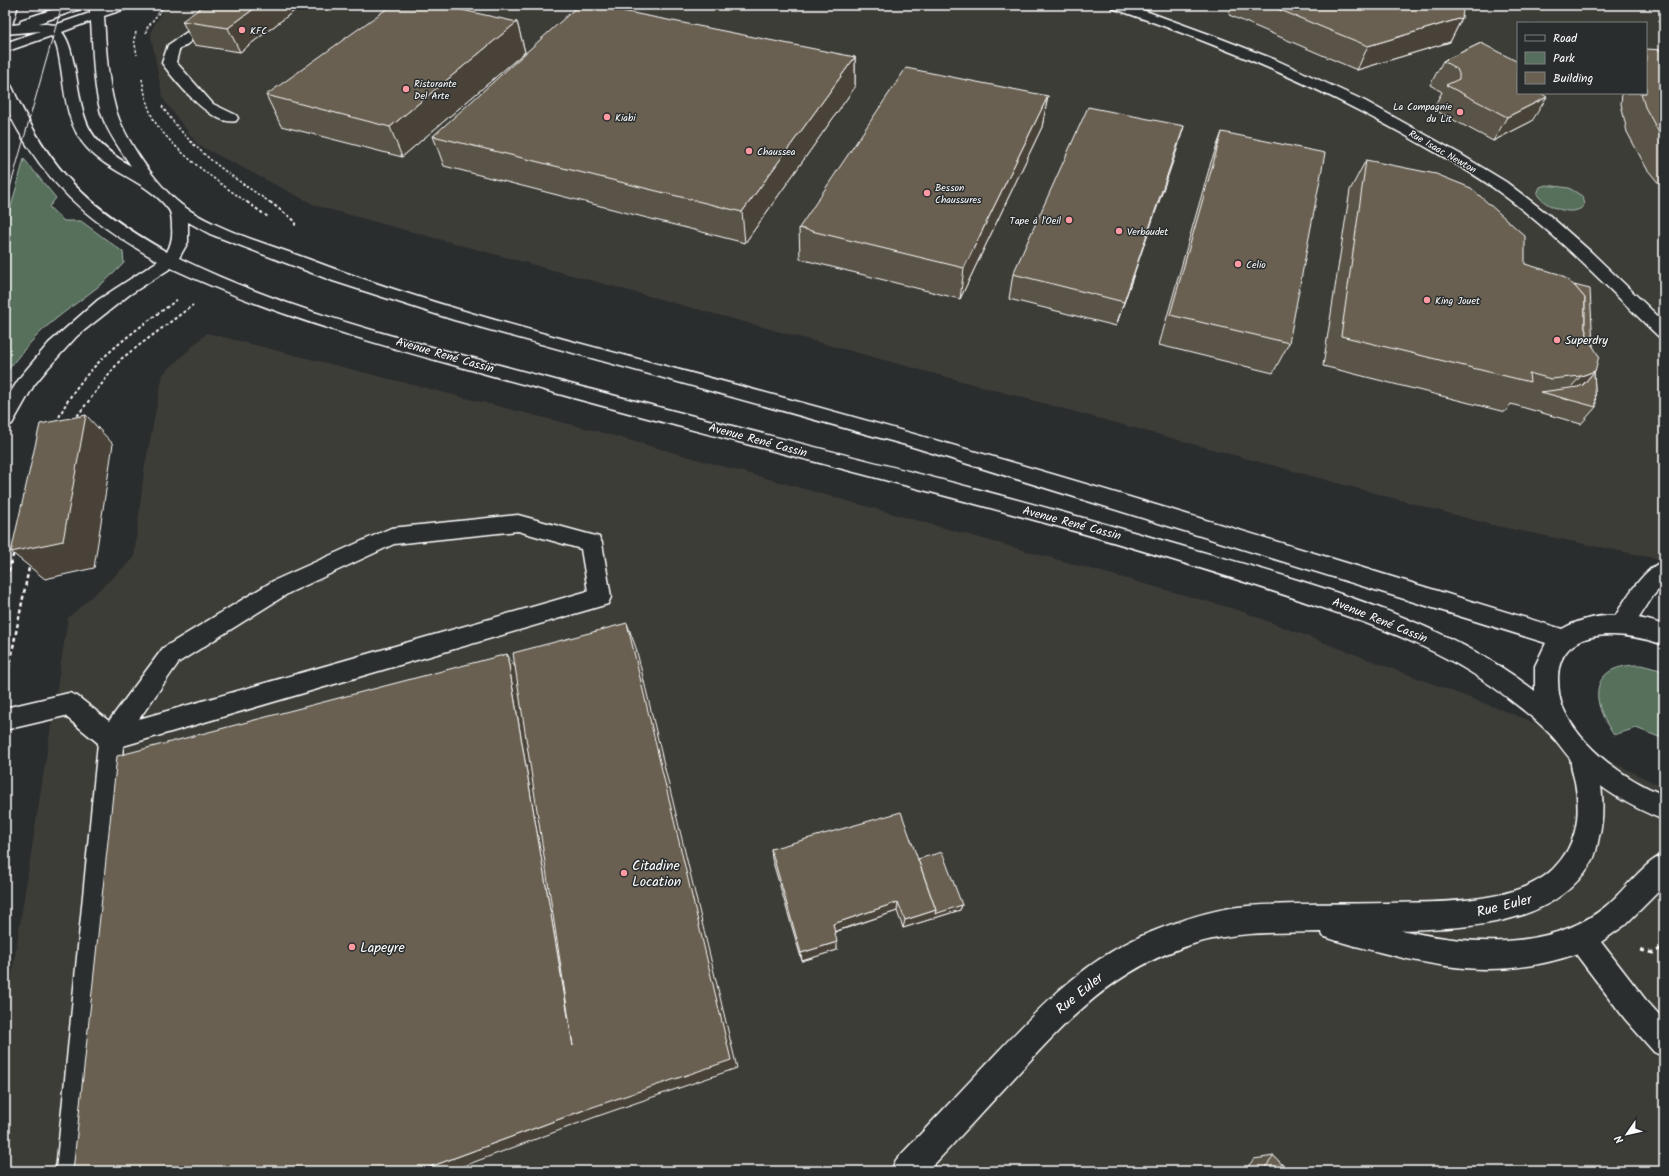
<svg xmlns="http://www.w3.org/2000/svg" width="1669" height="1176" viewBox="0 0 1669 1176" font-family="Kalam,sans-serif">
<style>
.built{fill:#3d3c38;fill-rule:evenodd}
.green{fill:#566f5c;stroke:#aab7ae}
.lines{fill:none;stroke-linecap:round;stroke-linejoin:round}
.lane-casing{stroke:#fff;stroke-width:3}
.street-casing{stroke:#fff;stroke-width:3}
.secondary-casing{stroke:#fff;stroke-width:3}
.path-far3{stroke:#fff;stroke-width:1.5;stroke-dasharray:2.5 2;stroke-linecap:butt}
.path-far2{stroke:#fff;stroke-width:2;stroke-dasharray:3 2.5;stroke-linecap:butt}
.path-far1{stroke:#fff;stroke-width:2.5;stroke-dasharray:4 3;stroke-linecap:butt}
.path{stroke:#fff;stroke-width:3;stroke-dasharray:5 4;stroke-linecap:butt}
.lane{fill:#2a2d2e;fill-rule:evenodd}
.street{fill:#2a2d2e;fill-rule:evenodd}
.secondary{fill:#2a2d2e;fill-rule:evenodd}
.tram{stroke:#fff;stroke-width:1}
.wall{fill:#5a5346;stroke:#fff}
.shaded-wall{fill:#4a4339;stroke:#fff}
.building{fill:#696051;stroke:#fff}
.poi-dot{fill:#ff9aa2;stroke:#2a2d2e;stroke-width:1.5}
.labels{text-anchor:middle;stroke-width:3;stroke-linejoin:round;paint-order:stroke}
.far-poi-label{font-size:10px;fill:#fff;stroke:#2a2d2e;text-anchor:start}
.far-street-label{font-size:10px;fill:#fff;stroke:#2a2d2e}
.poi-label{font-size:12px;fill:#fff;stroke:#2a2d2e;text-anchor:start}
.street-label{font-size:12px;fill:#fff;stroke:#2a2d2e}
.near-poi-label{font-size:14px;fill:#fff;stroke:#2a2d2e;text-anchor:start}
.near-street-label{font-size:14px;fill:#fff;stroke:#2a2d2e}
</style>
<rect width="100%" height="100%" fill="#2a2d2e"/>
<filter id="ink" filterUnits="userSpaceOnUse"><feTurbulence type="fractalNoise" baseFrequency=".025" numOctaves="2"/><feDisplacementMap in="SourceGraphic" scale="8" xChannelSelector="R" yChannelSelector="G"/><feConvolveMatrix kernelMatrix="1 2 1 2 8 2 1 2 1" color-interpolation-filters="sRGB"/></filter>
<g filter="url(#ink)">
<g class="built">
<path d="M171,5H1664V562L1654,558L1492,525L317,206L198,145L163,99L151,36L152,29L165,7ZM1518,23H1646V93H1518Z"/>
<path d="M207,333L589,429L1238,610L1528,720L1664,788V1171H5V1019L68,618L134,558L144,471L163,374Z"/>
</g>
<g class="green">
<path d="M24,159L56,198L49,207L64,221H81L123,252L124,263C103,286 76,302 52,322C34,337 19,355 5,374V229Z"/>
<path d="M1546,185L1569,188L1582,196L1584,205C1575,219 1543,206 1537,194L1540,187Z"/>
<path d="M1641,665L1664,671V739L1636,728L1614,735C1589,700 1589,664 1641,665Z"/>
</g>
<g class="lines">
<defs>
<g id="lane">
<path d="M227,5H241L179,50L176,62L213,104L236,115L238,118L236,121C212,127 175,81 162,63L168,45Z"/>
<path d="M518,515L599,537L602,543L611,597L608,604L123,746L88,1171H56L98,743L65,716L5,730V708L69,693L77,696L109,721L163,648L273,581L391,528ZM518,531L581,549L588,591L139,719L179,662L289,593L394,544Z"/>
</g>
<g id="street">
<path d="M1111,5H1129L1214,36L1276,60L1365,101L1460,154L1506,182L1549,215L1591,252L1664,322V338L1658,336C1605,285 1554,231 1495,189C1466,168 1434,152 1403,134C1310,82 1213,42 1112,8Z"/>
<path d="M1664,561V584L1653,596L1630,632L1622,635L1614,632L1611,625C1620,606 1643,568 1664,561Z"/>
<path d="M1582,745L1591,748C1602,774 1606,810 1599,837C1597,846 1596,856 1591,863C1552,927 1467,928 1401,930C1467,945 1550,952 1606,906C1624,891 1643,863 1664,854V886L1625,925L1601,942L1645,999L1664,1020V1057L1654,1052L1625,1019L1576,954C1506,978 1448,970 1379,952C1360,947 1341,943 1323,936L1322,932C1279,933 1234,931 1193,944C1114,969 1068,1019 1014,1078C985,1109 957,1140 928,1171H891L896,1160C928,1126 959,1093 991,1059C1038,1009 1087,956 1154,931C1184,919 1216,908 1248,906C1294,903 1341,904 1387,903C1435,902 1516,905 1553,869C1578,844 1581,815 1575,782C1572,770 1568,759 1573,748Z"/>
</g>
<path id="secondary" d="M6,5H18L12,25L20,24L21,20L66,5H84L83,8L39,23L55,25L90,13V5H102L103,8L111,5H129L128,8L104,16C106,46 107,78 115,107C123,138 159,190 186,208C222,232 268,244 308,259C448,312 595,347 740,386C1016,460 1288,545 1562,629C1594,611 1630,613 1664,625V645C1629,632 1560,623 1558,677C1558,688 1559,700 1564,710C1582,749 1625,779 1664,795V820C1631,807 1601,790 1576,765C1566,755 1559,743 1550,734C1539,722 1526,712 1513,702C1459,658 1392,631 1326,609C1073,522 812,464 555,393C425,357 293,325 171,268L129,295L77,336L48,368L34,385L12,424L5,426V401L21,376L49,343L98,300L158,261C104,230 61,199 27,145C19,132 10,118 6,104C4,98 5,89 5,83L10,84L12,87C50,171 87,207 167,252C171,244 173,237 172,228C172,223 172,214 169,210C148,181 111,174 87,148C67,126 65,95 61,68C59,57 58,44 51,36L5,52V43L40,31L5,34ZM91,21C93,51 93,84 101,113C107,132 121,150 131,166C83,138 84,120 75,69C72,56 70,42 62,32ZM188,222L210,234L333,281L454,320L913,447L1546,643L1535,666V691C1437,614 1297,580 1178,545C967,483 753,433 540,376C419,343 293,314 179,258L188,242Z"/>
</defs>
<use href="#lane" class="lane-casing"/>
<use href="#street" class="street-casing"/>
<use href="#secondary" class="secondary-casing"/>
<g class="path-far3">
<path d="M136,32L134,39L137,55"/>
<path d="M146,33L147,28L165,5"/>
<path d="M142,79C145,95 148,112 157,125C179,155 218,182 248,203"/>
<path d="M162,106C191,150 228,174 271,203"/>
</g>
<g class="path-far2">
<path d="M247,202L268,217"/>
<path d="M270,202L295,221V227"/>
<path d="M74,420L121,359L193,305"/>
<path d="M57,422C80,367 132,333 178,299"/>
</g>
<g class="path-far1">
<path d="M5,585L14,552"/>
<path d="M6,682L30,563"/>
</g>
<path class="path" d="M1640,950L1653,953L1664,947"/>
<use href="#lane" class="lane"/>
<use href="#street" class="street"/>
<use href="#secondary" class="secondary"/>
<path class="tram" d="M5,205L62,5"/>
</g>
<g class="wall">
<path d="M302,5L240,52L194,45L182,21Z"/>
<path d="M1232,5H1446L1445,7L1462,18L1450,42L1357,70L1229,15Z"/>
<path d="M517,22L525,52L402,157L281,126L266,95Z"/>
<path d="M1481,43L1532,121L1493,141L1433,109L1442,92L1430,85L1443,61Z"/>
<path d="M1664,50V185H1660L1647,169L1627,132L1621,104L1622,93H1646Z"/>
<path d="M855,57V87L745,243L444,166L433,136Z"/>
<path d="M1048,96L1042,127L960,299L800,259L799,228Z"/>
<path d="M1184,126L1116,326L1009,299L1013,274Z"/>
<path d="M1222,132L1289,343L1273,373L1159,345L1211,162Z"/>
<path d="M1366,160L1525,264L1593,346L1595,371L1594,372L1596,407L1581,424L1511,404L1505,412L1323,366L1350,190Z"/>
<path d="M771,849L918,859L962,905L960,910L903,928L897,911L835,932L837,950L802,961L772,859Z"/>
<path d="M1274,1156L1288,1171H1244L1254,1159Z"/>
</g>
<g class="shaded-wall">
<path d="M259,5H302L240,52L228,28Z"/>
<path d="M1462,18L1450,42L1357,70L1368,46Z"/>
<path d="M517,22L525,52L402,157L390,127Z"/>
<path d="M855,57V87L745,243L742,212Z"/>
<path d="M1048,96L1042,127L960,299L964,268Z"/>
<path d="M1547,97L1532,121L1493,141L1507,117Z"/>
<path d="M1184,126L1177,150L1116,326L1124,302Z"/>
<path d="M1595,371L1569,400L1561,398L1581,376Z"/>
<path d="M86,415L113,444L94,568L45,579L11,552Z"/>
<path d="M627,623L636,648L737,1068L598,1116L450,1171H419L584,1110Z"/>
<path d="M507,654L522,678L573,1046Z"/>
<path d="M898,902L897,911L833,932V924Z"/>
<path d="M962,905L960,910L903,928L905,920L936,910Z"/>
<path d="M837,942V950L802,961L801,953Z"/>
</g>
<g class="building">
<path d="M205,5H259L228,28L182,21Z"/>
<path d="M392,5H439L517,22L390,127L266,95Z"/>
<path d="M579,5H592L855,57L742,212L433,136Z"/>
<path d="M1268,5H1437L1463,10L1462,18L1368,46Z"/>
<path d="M1481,43L1518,62V93H1541L1547,97L1507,117L1446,85L1459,79V74L1457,69L1443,61Z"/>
<path d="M1646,49L1664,50V142L1645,107L1641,93H1646Z"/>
<path d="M906,68L1048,96L964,268L799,228Z"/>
<path d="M1088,107L1184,126L1124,302L1013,274Z"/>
<path d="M1222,132L1325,153L1289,343L1170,315Z"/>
<path d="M1366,160L1436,174L1471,188L1525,236V264L1559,274L1565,278L1576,287L1585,298V328L1589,340L1599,356L1595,371L1581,376L1551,379L1529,373L1530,382L1341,336Z"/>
<path d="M1574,285L1590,289L1593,346L1589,340L1585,328V298Z"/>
<path d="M1594,372L1596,407L1541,392L1578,387L1583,385Z"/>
<path d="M86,415L63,541L11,552L40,424Z"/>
<path d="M627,623L731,1060L584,1110L419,1171H73L117,756L507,654L573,1046L513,653Z"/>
<path d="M901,812L936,910L905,920L898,902L833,924L837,942L801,953L771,849Z"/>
<path d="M942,852L962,905L935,914L936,910L918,859Z"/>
<path d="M1274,1156L1288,1171H1262Z"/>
</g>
</g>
<g class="poi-dot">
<circle cx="242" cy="30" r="4"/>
<circle cx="406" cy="89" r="4"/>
<circle cx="1460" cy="112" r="4"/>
<circle cx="607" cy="117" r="4"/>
<circle cx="749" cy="151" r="4"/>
<circle cx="927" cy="193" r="4"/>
<circle cx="1069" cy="220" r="4"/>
<circle cx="1119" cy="231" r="4"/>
<circle cx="1238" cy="264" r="4"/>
<circle cx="1427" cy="300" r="4"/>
<circle cx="1557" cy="340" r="4"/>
<circle cx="624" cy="873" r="4"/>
<circle cx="352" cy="947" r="4"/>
</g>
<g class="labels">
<g class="far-poi-label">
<text x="250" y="34">KFC</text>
<text x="414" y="87">Ristorante<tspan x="414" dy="12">Del Arte</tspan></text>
<text x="1452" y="110" text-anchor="end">La Compagnie<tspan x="1452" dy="12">du Lit</tspan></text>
<text x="615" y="121">Kiabi</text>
<text x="757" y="155">Chaussea</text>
<text x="935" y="191">Besson<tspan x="935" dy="12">Chaussures</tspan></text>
<text x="1061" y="224" text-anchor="end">Tape à l'Oeil</text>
<text x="1127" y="235">Verbaudet</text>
<text x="1246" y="268">Celio</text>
<text x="1435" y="304">King Jouet</text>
</g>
<g class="far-street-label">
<text transform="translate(1443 151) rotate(30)" y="4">Rue Isaac Newton</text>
</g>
<g class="poi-label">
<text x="1565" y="344">Superdry</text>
</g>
<g class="street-label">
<text transform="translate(445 355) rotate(16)" y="4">Avenue René Cassin</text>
<text transform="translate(758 440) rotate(15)" y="4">Avenue René Cassin</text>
<text transform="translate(1072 523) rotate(15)" y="4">Avenue René Cassin</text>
<text transform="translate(1380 620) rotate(22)" y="4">Avenue René Cassin</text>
</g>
<g class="near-poi-label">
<text x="632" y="870">Citadine<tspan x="632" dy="16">Location</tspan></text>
<text x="360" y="952">Lapeyre</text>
</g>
<g class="near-street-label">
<text transform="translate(1504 905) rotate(-14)" y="5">Rue Euler</text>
<text transform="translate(1079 993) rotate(-39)" y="5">Rue Euler</text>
</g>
</g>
<rect width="1669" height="1176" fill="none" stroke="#2a2d2e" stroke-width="20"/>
<rect x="10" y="10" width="1649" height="1156" fill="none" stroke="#fff" stroke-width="1.5" filter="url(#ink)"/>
<rect x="1517" y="22" width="130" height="72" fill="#2a2d2e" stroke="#7f8182"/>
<rect x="1525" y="35" width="20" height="6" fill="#2a2d2e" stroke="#7f8182"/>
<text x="1553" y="42" font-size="12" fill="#ffffff">Road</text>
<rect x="1525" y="52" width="20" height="12" fill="#566f5c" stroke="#7f8182"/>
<text x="1553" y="62" font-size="12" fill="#ffffff">Park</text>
<rect x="1525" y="72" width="20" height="12" fill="#696051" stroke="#7f8182"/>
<text x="1553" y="82" font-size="12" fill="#ffffff">Building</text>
<g transform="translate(1627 1134) rotate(236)" stroke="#2a2d2e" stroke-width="3" paint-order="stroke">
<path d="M0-3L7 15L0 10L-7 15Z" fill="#ffffff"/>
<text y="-6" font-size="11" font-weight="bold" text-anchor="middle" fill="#ffffff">N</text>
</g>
</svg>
